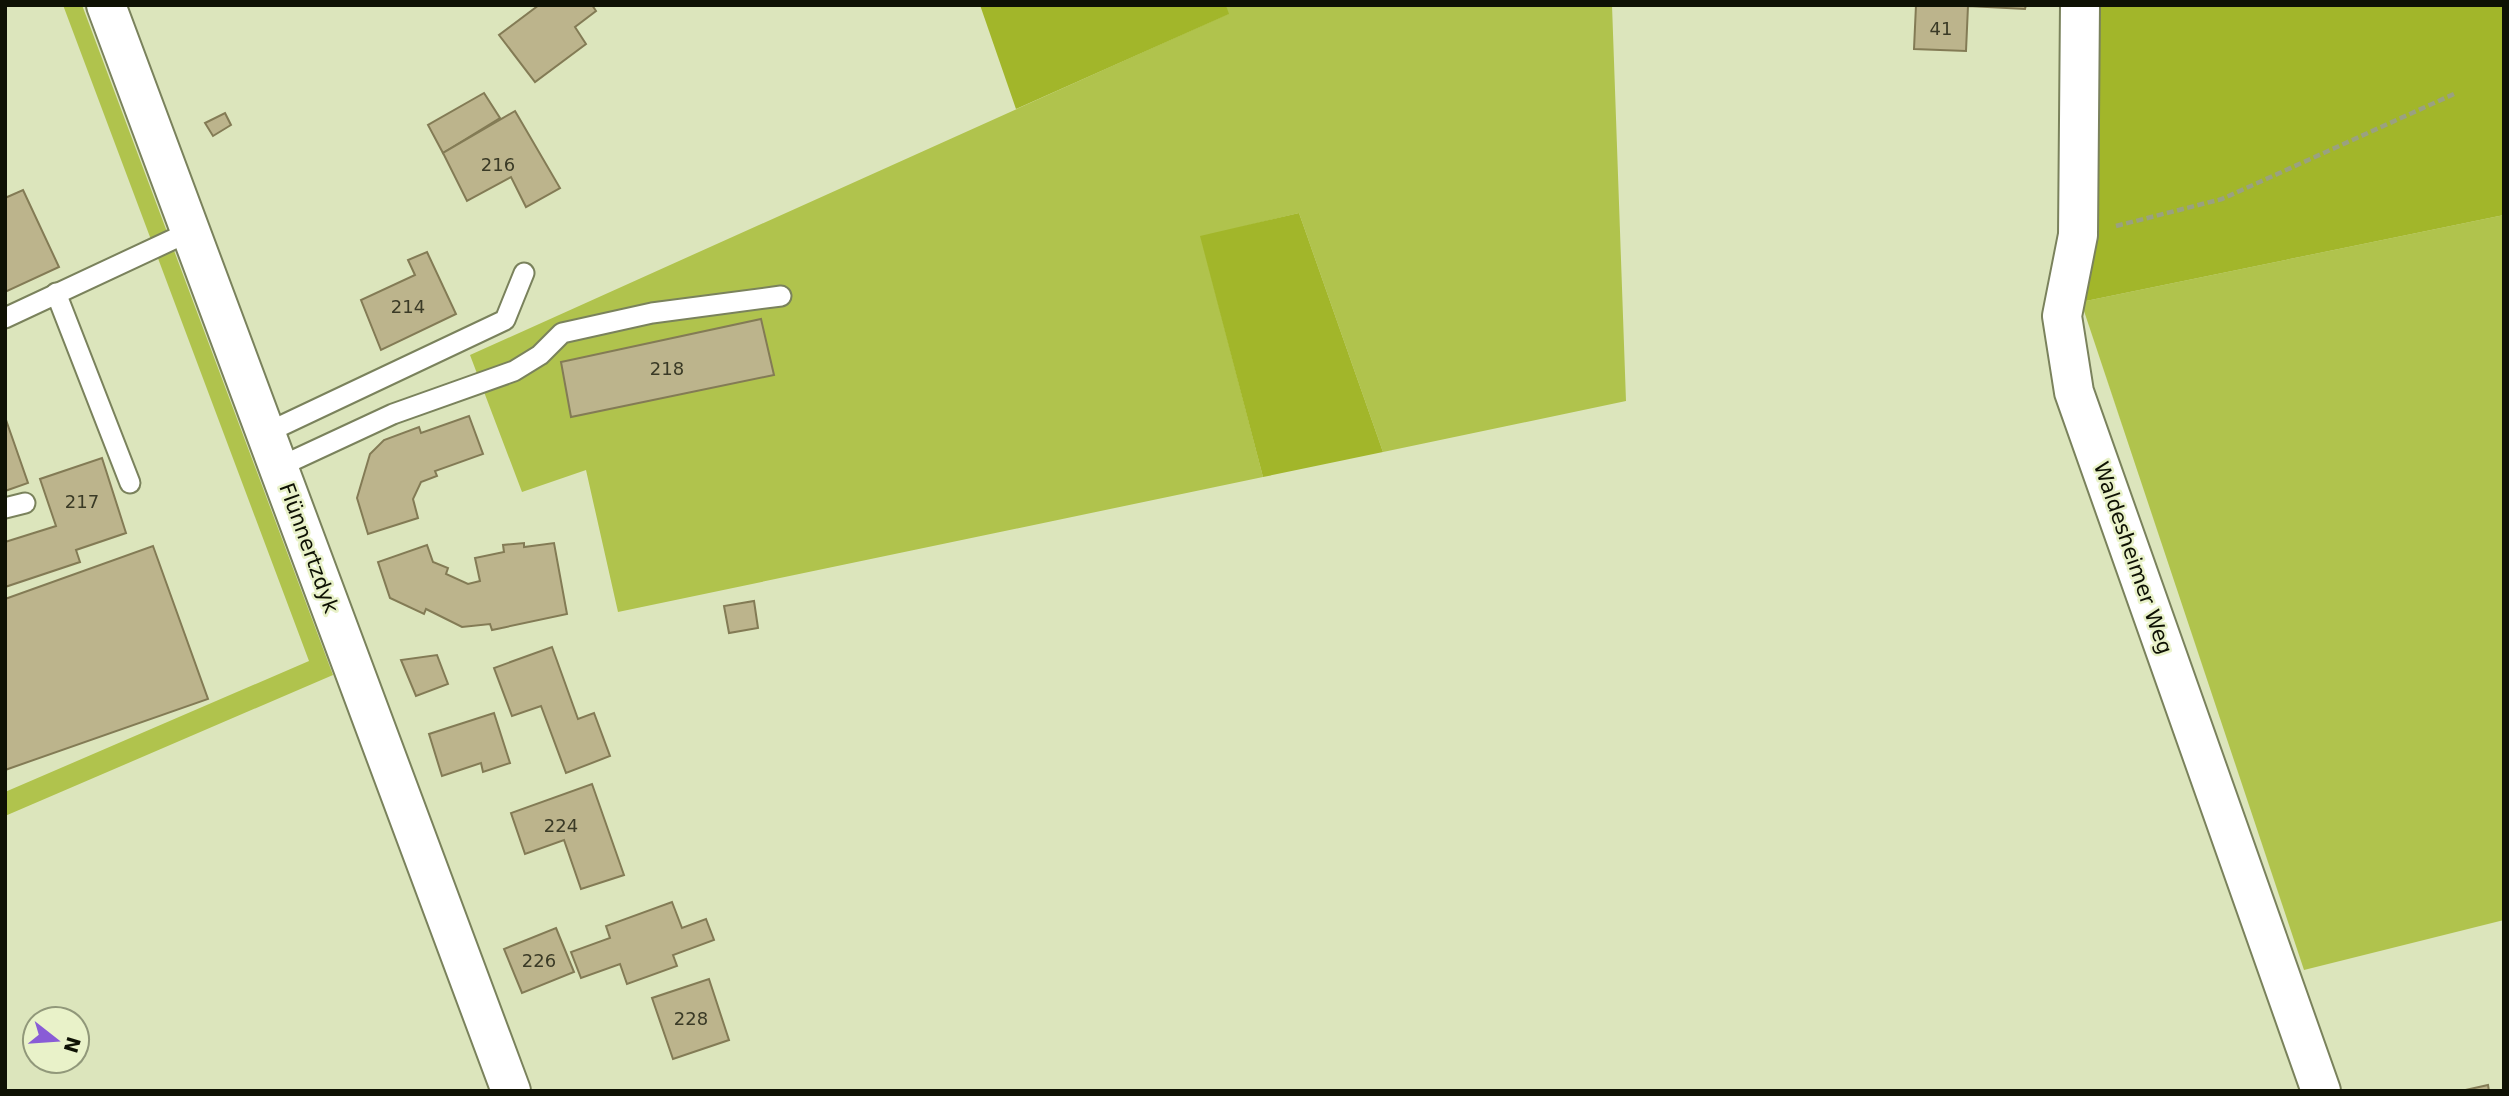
<svg xmlns="http://www.w3.org/2000/svg" width="2509" height="1096" viewBox="0 0 2509 1096" font-family="'DejaVu Sans',sans-serif">
<style>
.green{fill:#b0c34d}
.forest{fill:#a2b62a}
.building{fill:#bcb48c;stroke:#837b55;stroke-width:2}
.lines{fill:none;stroke-linecap:round;stroke-linejoin:round}
.lane-casing{stroke:#7a825c;stroke-width:23}
.street-casing{stroke:#7a825c;stroke-width:42}
.path{stroke:#9aa181;stroke-width:4.5;stroke-dasharray:7 3.5;stroke-linecap:butt}
.lane{stroke:#fff;stroke-width:19}
.street{stroke:#fff;stroke-width:38}
.labels{text-anchor:middle;stroke-width:5;stroke-linejoin:round;paint-order:stroke}
.number-label{font-size:18px;fill:#3a3a26}
.street-label{font-size:21px;fill:#0e1104;stroke:#e9f2c9}
</style>
<rect width="100%" height="100%" fill="#dce5bc"/>
<g class="green">
<path d="M63,5H82L333,675L5,816V792L309,661Z"/>
<path d="M1226,5H1612L1626,401L1383,452L1299,213L1201,237L1263,477L618,612L586,470L522,492L470,355L1228,14Z"/>
<path d="M2504,215V920L2304,970L2081,302Z"/>
</g>
<g class="forest">
<path d="M980,5H1226L1229,14L1016,109Z"/>
<path d="M2092,5H2504V215L2081,302Z"/>
<path d="M1299,213L1383,452L1263,477L1200,236Z"/>
</g>
<g class="building">
<path d="M539,5H592L596,11L575,27L586,44L535,82L499,35Z"/>
<path d="M1916,5H2026L2025,9L1968,6L1966,51L1914,49Z"/>
<path d="M484,93L500,118L443,153L428,125Z"/>
<path d="M515,111L560,188L526,207L511,177L467,201L443,153Z"/>
<path d="M225,113L231,125L213,136L205,123Z"/>
<path d="M23,190L59,267L5,292V198Z"/>
<path d="M427,252L456,314L381,350L361,300L415,275L408,260Z"/>
<path d="M761,319L774,375L571,417L561,362Z"/>
<path d="M469,416L483,454L435,471L437,476L421,482L413,499L418,518L368,534L357,498L370,454L384,440L419,427L421,433Z"/>
<path d="M5,417L28,483L5,491Z"/>
<path d="M102,458L126,533L76,550L80,562L5,587V542L56,526L40,479Z"/>
<path d="M524,543V547L554,543L567,614L492,630L490,624L462,627L426,609L424,614L390,598L378,562L427,545L433,562L448,568L446,574L468,584L480,581L475,558L504,552L503,545Z"/>
<path d="M153,546L208,699L5,770V599Z"/>
<path d="M754,601L758,628L729,633L724,606Z"/>
<path d="M552,647L578,719L594,713L610,756L566,773L541,706L512,716L494,668Z"/>
<path d="M437,655L448,684L416,696L401,660Z"/>
<path d="M494,713L510,763L483,772L481,763L442,776L429,734Z"/>
<path d="M592,784L624,875L581,889L564,840L525,854L511,813Z"/>
<path d="M672,902L682,928L706,919L714,940L673,955L677,966L627,984L620,964L581,978L571,952L610,938L606,926Z"/>
<path d="M556,928L574,972L522,993L504,949Z"/>
<path d="M709,979L729,1040L673,1059L652,998Z"/>
<path d="M2488,1085L2489,1091H2461Z"/>
</g>
<g class="lines">
<defs>
<g id="lane">
<path d="M56,293L130,483"/>
<path d="M5,318L191,231"/>
<path d="M266,433L505,320L524,273"/>
<path d="M279,467L393,414L514,371L540,355L562,333L652,313L781,296"/>
<path d="M5,508L25,503"/>
</g>
<g id="street">
<path d="M106,5L511,1091"/>
<path d="M2080,5L2078,235L2062,316L2074,392L2321,1091"/>
</g>
</defs>
<use href="#lane" class="lane-casing"/>
<use href="#street" class="street-casing"/>
<path class="path" d="M2116,226L2222,199L2454,94"/>
<use href="#lane" class="lane"/>
<use href="#street" class="street"/>
</g>
<g class="labels">
<g class="number-label">
<text x="1941" y="35">41</text>
<text x="498" y="171">216</text>
<text x="408" y="313">214</text>
<text x="667" y="375">218</text>
<text x="82" y="508">217</text>
<text x="561" y="832">224</text>
<text x="539" y="967">226</text>
<text x="691" y="1025">228</text>
</g>
<g class="street-label">
<text transform="translate(309 548) rotate(70)" y="7">Flünnertzdyk</text>
<text transform="translate(2133 558) rotate(71)" y="7">Waldesheimer Weg</text>
</g>
</g>
<rect width="2509" height="1096" fill="none" stroke="#0e1104" stroke-width="14"/>
<g transform="translate(56 1040) rotate(107)"><circle r="33" fill="#e9f2c9" stroke="#91987a" stroke-width="2"/>
<path d="M0-5L12 26L0 18L-12 26Z" fill="#895cd6"/>
<text y="-10" font-size="19" font-weight="bold" text-anchor="middle" fill="#0e1104">N</text>
</g>
</svg>
